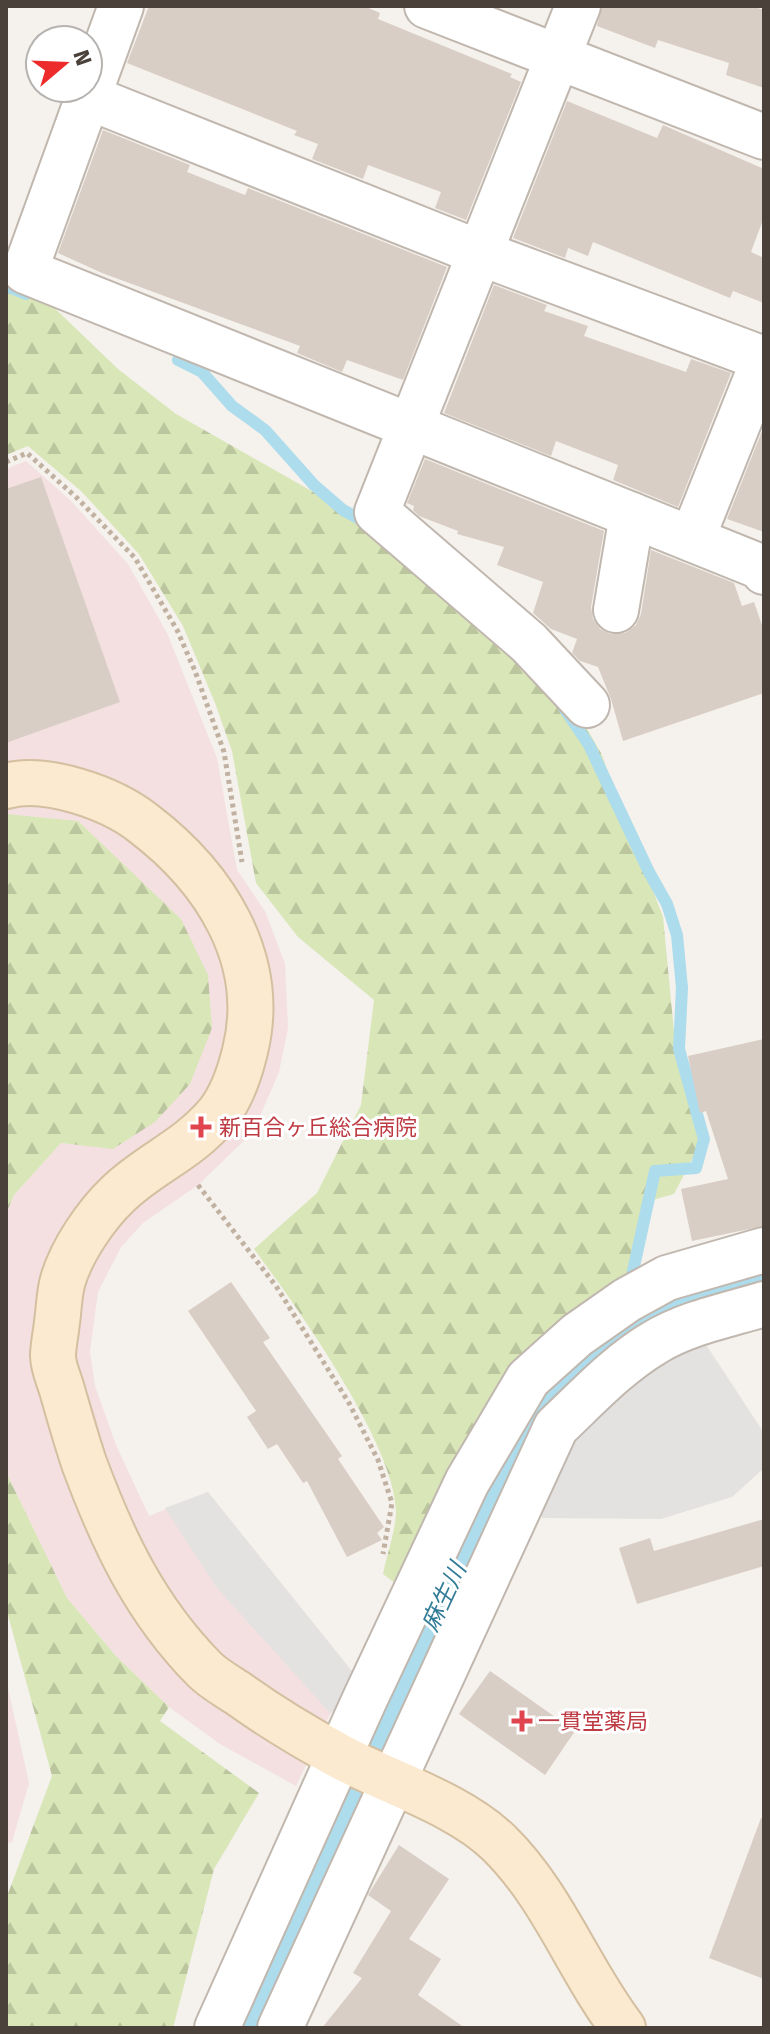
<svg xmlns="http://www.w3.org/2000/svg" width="770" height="2034" viewBox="0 0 770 2034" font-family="'Fira Sans','Noto Sans JP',sans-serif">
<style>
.medical{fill:#f4e0e1}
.forest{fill:url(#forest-firs)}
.parking{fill:#e4e2e0}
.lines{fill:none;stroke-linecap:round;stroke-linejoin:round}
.stream{stroke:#addced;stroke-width:12}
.river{stroke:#addced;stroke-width:72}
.building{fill:#d9cec5}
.street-casing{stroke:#c0b7af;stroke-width:48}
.secondary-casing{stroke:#d4bfa0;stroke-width:48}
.path{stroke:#c1b1a1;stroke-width:5;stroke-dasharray:4 4;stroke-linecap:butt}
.street{stroke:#fff;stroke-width:44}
.secondary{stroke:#fbeacf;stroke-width:44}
.health-dot{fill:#e0444e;stroke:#fff;stroke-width:3}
.labels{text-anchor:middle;stroke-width:6;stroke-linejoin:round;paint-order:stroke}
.health-label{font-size:22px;fill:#be3a42;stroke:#fff;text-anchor:start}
.water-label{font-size:24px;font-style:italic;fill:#327c97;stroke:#fff}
</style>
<defs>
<pattern id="forest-firs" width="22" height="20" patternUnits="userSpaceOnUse" patternTransform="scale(2)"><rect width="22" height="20" fill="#d8e6b8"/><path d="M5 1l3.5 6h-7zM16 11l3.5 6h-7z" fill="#bbc69f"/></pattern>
</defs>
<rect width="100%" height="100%" fill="#f5f1ec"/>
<g class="medical">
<path d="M26,461L71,501L128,564L167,633L217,758L237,870L265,911L285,964L288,1028L279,1072L253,1132L198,1185L143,1223L121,1247L98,1292L90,1351L95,1386L116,1445L149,1516L208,1492L350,1698L330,1714L296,1786L220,1744L169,1707L116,1656L67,1598L6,1472V1214L14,1195L61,1143L113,1148L180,919L131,874L6,814V469Z"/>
<path d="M6,1679L29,1783L12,1842L6,1844Z"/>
</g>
<g class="forest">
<path d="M6,250L19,274L118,369L176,414L366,522L571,701L601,753L663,917L675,1042L703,1138L674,1194L646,1202L627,1275L403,1589L383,1574C387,1554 395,1533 396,1513C397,1447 295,1304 254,1249L317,1193L361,1105L374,1000L298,937L256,883L232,751L215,703L183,626L139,554L82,492L28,446L6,455Z"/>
<path d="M6,814L78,821L181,919L208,975L212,1028L190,1084L155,1122L113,1149L61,1143L14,1195L6,1214Z"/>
<path d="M6,1472L67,1598L116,1656L169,1707L160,1721L259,1793L214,1869L173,2028H6V1899L52,1776L6,1608Z"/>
</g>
<g class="parking">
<path d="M699,1334L764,1433V1468L732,1497L661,1519L542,1518L533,1493L581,1416Z"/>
<path d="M208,1492L356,1676L350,1698L330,1713L216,1587L165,1508Z"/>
</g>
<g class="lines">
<g class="stream">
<path d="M6,286L26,294"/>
<path d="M178,360L202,372L232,406L265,430L314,485L343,510L367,523"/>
<path d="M564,708L589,745L649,872L667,904L677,935L682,988L679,1049L704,1139L696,1168L655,1171L631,1280"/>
</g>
<path class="river" d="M244,2028L492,1494L563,1386L595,1351L642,1320L694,1296L764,1280"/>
</g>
<g class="building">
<path d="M149,6H364L380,13L378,19L512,74L510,77L521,82L466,220L435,208L441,192L368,165L363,179L312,159L318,144L294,135L297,131L127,63Z"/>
<path d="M602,6H751L764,10V88L726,75L729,63L658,40L655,48L597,26Z"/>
<path d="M567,101L657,138L663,125L764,169V217L751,252L764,258V303L733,291L730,298L593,242L588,256L568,248L565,258L513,238Z"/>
<path d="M103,130L190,165L187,172L245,195L248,188L447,267L403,380L347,360L342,372L297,353L300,346L102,273L58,253Z"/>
<path d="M494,285L547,305L544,311L588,326L584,336L686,372L691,359L731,373L678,507L613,480L618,465L556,441L551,456L444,413Z"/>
<path d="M764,426V532L727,519Z"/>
<path d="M425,459L604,531L591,607L593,619L600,629L611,634L625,633L636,625L641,614L651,550L734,583L742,606L754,602L764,631V693L623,741L611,699L598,667L580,661L572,653L577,639L551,629L533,613L543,582L497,565L504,547L457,534L458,531L419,516L413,510L414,506L407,503Z"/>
<path d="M41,477L120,702L6,743V489Z"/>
<path d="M764,1039V1226L692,1241L681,1189L728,1179L706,1111L700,1113L688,1056Z"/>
<path d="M231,1282L270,1338L263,1342L342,1456L338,1459L384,1527L377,1533L382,1540L347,1557L307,1481L303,1483L277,1444L268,1449L247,1417L256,1411L188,1311Z"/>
<path d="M764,1519V1566L637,1604L619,1548L650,1538L654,1551Z"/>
<path d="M490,1671L575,1731L545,1775L459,1714Z"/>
<path d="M761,1818L764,1819V1979L709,1958Z"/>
<path d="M399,1845L449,1879L409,1939L441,1959L418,1995L465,2028H322L362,1978L353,1973L391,1911L368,1895Z"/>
</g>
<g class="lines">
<defs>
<g id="street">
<path d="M121,6L25,271L761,567L764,572"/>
<path d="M427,6L764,137"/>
<path d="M578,6L377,512L529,643L587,705"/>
<path d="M88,97L480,253L764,359"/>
<path d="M692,539L764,359"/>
<path d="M616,610L632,515"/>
<path d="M217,2028L364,1701L467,1482L528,1379L577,1335L627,1300L667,1278L764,1250"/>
<path d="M280,2028L556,1427C587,1398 617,1365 654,1343C686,1323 728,1315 764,1304"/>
</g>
<path id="secondary" d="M6,786C46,775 111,798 143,823C214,877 268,959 245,1051C240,1072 232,1096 218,1114C187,1151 150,1163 118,1194C96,1215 72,1250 63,1280C59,1293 59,1309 57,1322C56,1333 53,1346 53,1356C53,1367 59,1379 62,1390C69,1414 76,1439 84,1463C113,1541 145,1609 204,1669C214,1679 227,1686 239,1694C271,1717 306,1738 341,1757C390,1783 459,1804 499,1843C553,1896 578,1969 623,2028"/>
</defs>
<use href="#street" class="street-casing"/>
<use href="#secondary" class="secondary-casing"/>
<g class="path">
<path d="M6,462L27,453L77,498L135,558L177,630L195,671L224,752L242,862"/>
<path d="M198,1185L276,1286L349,1403L378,1460L392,1503L383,1554"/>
</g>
<use href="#street" class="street"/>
<use href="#secondary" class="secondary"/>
</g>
<g class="health-dot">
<path d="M197 1115h8v8h8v8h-8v8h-8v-8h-8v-8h8z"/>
<path d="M518 1709h8v8h8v8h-8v8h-8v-8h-8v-8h8z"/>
</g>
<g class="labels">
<g class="health-label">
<text x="219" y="1135">新百合ヶ丘総合病院</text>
<text x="538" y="1729">一貫堂薬局</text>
</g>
<g class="water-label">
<text transform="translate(444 1597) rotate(-65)" y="8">麻生川</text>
</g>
</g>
<rect width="770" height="2034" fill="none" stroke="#49413a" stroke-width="16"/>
<g transform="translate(64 64) rotate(71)"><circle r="38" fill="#ffffff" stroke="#b6b3b0" stroke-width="2"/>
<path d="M0-6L14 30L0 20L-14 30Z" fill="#ed2b2b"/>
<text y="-12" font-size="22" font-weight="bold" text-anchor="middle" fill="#49413a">N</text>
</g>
</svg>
